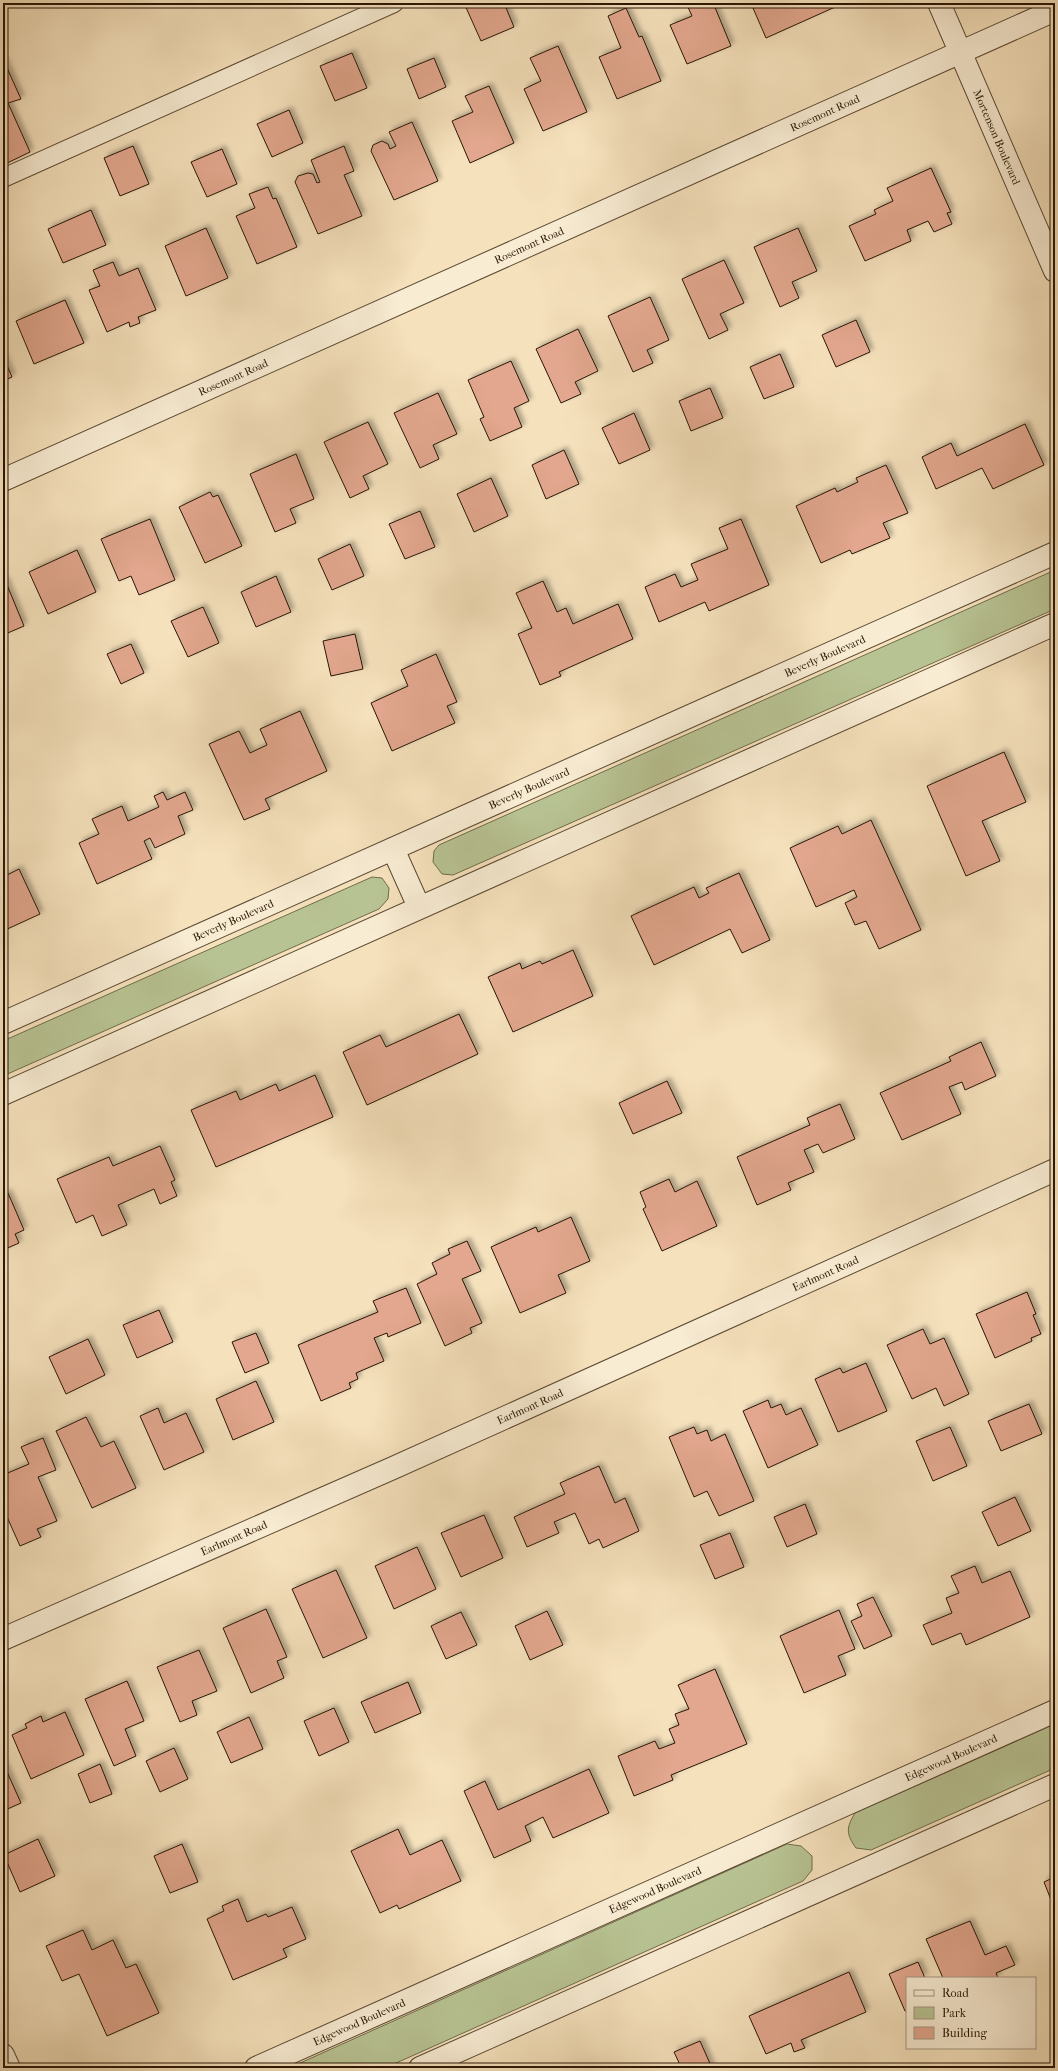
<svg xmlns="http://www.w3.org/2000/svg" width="1058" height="2071" viewBox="0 0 1058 2071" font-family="'IM FELL French Canon',serif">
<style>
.green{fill:#b8c393;stroke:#706c4c}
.building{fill:#e2a78e;stroke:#281604;filter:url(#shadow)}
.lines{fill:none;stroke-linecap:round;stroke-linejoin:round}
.service-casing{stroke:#5b4932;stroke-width:20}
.minor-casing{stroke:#5b4932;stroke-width:24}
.service{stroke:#f8ecd3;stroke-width:18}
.minor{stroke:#f8ecd3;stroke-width:22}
.labels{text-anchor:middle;stroke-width:3;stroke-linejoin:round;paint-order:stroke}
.street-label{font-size:11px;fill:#281604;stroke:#f8ecd3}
</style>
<defs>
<filter id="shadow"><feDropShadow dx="3.5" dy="-3.5" stdDeviation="2" flood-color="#0004"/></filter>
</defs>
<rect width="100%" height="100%" fill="#f5e1bc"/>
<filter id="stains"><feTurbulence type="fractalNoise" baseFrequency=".005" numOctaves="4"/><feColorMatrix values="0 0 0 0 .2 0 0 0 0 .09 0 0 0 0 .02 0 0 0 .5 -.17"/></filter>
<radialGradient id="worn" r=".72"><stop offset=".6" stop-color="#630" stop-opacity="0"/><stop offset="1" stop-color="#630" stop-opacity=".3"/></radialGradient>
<g class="green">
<path d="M1055,570V609L453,875L442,874L433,862L434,851L439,845Z"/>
<path d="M372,877L382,878L389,888L388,899L379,909L3,1076V1041Z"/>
<path d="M1055,1724V1768L871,1850L856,1848C846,1834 846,1828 855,1813Z"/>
<path d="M787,1844L801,1846L812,1856V1870L803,1881L385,2068H289Z"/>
</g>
<g class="building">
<path d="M464,3H504L514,27L481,41Z"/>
<path d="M686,3H710L711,6L714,5L731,46L687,64L670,25L692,16Z"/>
<path d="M764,3H844L766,38L753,8Z"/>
<path d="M626,8L639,37L642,36L661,81L617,99L599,57L621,48L608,16Z"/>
<path d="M558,46L587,112L543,131L524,89L541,81L530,58Z"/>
<path d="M352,53L367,88L335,101L320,66Z"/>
<path d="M434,58L446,87L419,99L407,69Z"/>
<path d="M3,59L21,99L8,103L30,152L3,165Z"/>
<path d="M489,86L514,143L470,163L452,121L473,112L465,96Z"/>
<path d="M289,110L303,143L272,157L257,124Z"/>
<path d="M412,122L438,181L394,200L371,151L373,145L382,141L388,144L390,149L396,146L389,132Z"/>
<path d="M133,146L149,184L120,196L104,158Z"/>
<path d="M344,146L354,171L344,175L362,216L318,234L295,182L298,176L308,173L313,174L317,183L320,182L311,160Z"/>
<path d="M222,149L237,184L207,197L191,162Z"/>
<path d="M931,168L951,212L947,213L952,224L934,232L928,221L907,230L911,241L865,261L849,226L876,214L874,210L893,201L887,188Z"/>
<path d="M268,187L273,199L276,198L297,247L257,264L236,216L255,208L249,194Z"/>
<path d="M91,210L106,245L63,263L48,229Z"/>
<path d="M206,228L228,278L186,296L165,246Z"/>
<path d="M798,228L817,271L792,282L799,298L780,307L754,247Z"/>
<path d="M724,260L744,303L720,314L728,330L709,339L682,279Z"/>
<path d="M113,262L119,276L138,268L156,310L138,317L140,323L130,327L129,322L107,332L89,290L100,286L93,270Z"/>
<path d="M650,297L669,340L647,350L653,363L633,372L608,316Z"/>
<path d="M65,300L84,343L34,364L16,321Z"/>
<path d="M856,320L870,352L836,367L822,335Z"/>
<path d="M578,329L598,371L575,382L581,394L561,403L536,349Z"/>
<path d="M780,354L794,387L764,399L750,367Z"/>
<path d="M3,356L12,377L3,381Z"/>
<path d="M511,361L529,401L514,408L522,427L490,441L480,419L484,417L468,380Z"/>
<path d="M710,388L723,418L691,431L679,401Z"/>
<path d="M438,393L457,434L433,445L439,459L420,468L394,413Z"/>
<path d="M634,413L650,450L619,464L602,428Z"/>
<path d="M368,422L388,464L363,476L369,489L350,498L324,442Z"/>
<path d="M1025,424L1044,465L993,489L982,468L936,489L922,457L951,443L957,456Z"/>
<path d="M564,450L579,484L546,499L532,465Z"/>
<path d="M296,454L314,499L290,509L296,523L275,532L250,474Z"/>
<path d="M886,465L908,513L883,523L890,538L852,554L850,550L821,563L796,506L835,488L837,492L858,482L856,478Z"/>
<path d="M491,478L508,516L474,532L457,494Z"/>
<path d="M210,492L213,497L218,495L242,546L205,563L179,507Z"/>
<path d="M420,511L435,547L405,559L389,524Z"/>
<path d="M150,519L175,580L139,595L131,576L119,581L101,539Z"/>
<path d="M741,519L769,585L709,611L705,602L659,622L645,587L675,574L681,587L698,580L691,564L728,549L719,528Z"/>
<path d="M350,544L364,576L332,590L318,559Z"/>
<path d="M77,550L96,592L48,614L29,572Z"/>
<path d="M276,576L291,612L256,627L241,592Z"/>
<path d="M5,580L24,626L3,635V581Z"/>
<path d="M543,581L557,612L566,608L573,624L618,604L633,639L559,672L561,676L540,685L518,634L532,628L516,593Z"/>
<path d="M203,607L219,643L188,657L171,621Z"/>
<path d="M355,634L363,669L331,676L323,641Z"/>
<path d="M131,644L144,673L121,684L107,654Z"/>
<path d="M436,654L457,702L447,706L455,723L392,751L371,703L408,686L401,670Z"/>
<path d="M300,711L327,771L265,799L270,809L244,820L209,744L239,731L250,753L267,745L260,729Z"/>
<path d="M1004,752L1026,802L982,821L1000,861L966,876L927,786Z"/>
<path d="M163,792L167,800L185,792L193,810L178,816L185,834L155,848L150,838L144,841L152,859L97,884L79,843L99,834L92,819L122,806L128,821L159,807L154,796Z"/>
<path d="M871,820L921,930L879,949L866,921L855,925L845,903L857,897L854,890L816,907L790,848L838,826L842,834Z"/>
<path d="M19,869L40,914L3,931V877Z"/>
<path d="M739,873L770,940L742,953L730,929L654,965L631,916L694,887L699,898L709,893L706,888Z"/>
<path d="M573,950L593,996L513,1032L488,977L520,963L522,969L540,961L542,964Z"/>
<path d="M459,1014L478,1054L367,1105L343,1052L380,1035L386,1047Z"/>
<path d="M981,1042L996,1076L965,1090L962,1082L949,1087L961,1114L902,1140L880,1093L951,1061L949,1057Z"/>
<path d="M315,1075L333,1117L216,1167L191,1110L236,1091L240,1100L276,1084L279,1091Z"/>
<path d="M667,1081L682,1113L633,1134L619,1103Z"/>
<path d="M840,1104L855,1139L823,1153L818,1144L804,1150L814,1172L788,1183L791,1190L757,1205L737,1157L810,1125L807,1118Z"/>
<path d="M160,1146L175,1180L171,1182L177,1196L160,1204L154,1189L118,1205L127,1225L102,1236L93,1215L76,1223L57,1179L109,1157L113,1166Z"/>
<path d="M669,1179L675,1192L697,1181L717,1226L662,1251L643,1209L646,1207L640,1192Z"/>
<path d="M8,1193L24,1230L15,1234L19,1243L3,1250V1195Z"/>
<path d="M571,1217L590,1261L558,1275L566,1293L520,1313L491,1247L536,1227L538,1232Z"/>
<path d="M467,1241L481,1271L462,1279L482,1323L470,1328L472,1333L445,1346L417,1284L437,1274L432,1263L450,1254L448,1249Z"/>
<path d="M406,1288L421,1323L388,1337L387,1333L374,1338L384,1361L356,1373L358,1379L349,1383L351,1388L321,1401L298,1345L378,1312L373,1301Z"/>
<path d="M1027,1292L1036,1314L1033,1315L1041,1334L1031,1338L1032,1341L995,1358L976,1314Z"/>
<path d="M159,1310L173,1342L137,1358L123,1325Z"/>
<path d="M923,1329L930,1344L944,1338L969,1394L944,1406L936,1388L912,1399L887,1345Z"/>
<path d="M256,1333L269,1363L245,1373L232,1342Z"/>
<path d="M88,1339L105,1375L66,1394L49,1357Z"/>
<path d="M866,1363L887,1411L838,1432L815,1379L840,1368L843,1373Z"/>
<path d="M256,1381L274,1422L233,1440L216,1399Z"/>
<path d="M768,1400L771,1408L781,1404L786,1415L801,1408L818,1445L768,1468L743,1411Z"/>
<path d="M1029,1404L1042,1434L1001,1451L988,1421Z"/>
<path d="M158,1408L164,1423L186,1413L204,1452L164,1470L140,1416Z"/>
<path d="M86,1417L101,1447L114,1441L136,1488L92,1508L56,1431Z"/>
<path d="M694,1427L697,1434L707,1430L711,1441L725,1434L754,1501L719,1516L707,1491L694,1497L669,1437Z"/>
<path d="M950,1427L967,1466L933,1481L916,1441Z"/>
<path d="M43,1438L56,1470L38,1477L57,1521L37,1529L41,1537L20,1546L3,1508V1475L29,1464L21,1447Z"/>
<path d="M599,1466L615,1503L625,1498L639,1531L603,1548L599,1539L589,1544L575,1513L554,1522L559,1533L527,1547L514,1517L565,1494L560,1483Z"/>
<path d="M1015,1497L1031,1531L998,1546L982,1512Z"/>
<path d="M805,1504L817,1534L787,1547L774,1517Z"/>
<path d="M484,1515L503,1558L461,1577L441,1533Z"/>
<path d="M730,1533L744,1567L715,1579L700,1545Z"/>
<path d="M417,1547L436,1589L394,1609L375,1566Z"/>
<path d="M975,1566L982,1583L1010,1571L1030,1617L966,1645L961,1633L932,1645L923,1625L952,1613L946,1598L959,1593L951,1576Z"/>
<path d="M336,1570L367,1638L323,1658L292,1589Z"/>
<path d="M873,1597L892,1636L864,1649L851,1621L862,1616L857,1604Z"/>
<path d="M266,1609L287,1657L277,1661L284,1678L251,1693L223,1628Z"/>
<path d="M839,1610L855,1649L838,1656L846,1675L804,1693L780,1636Z"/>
<path d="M547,1611L563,1645L530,1660L515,1626Z"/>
<path d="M461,1612L477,1645L446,1659L431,1626Z"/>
<path d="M199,1650L217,1691L192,1701L197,1715L180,1722L157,1667Z"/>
<path d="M715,1669L747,1744L671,1775L673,1780L634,1796L618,1756L655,1741L659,1749L675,1743L669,1729L679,1725L675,1714L689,1709L678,1685Z"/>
<path d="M127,1681L144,1721L125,1729L136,1756L114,1766L85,1699Z"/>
<path d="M408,1682L421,1713L375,1733L361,1702Z"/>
<path d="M334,1708L349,1742L319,1756L304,1721Z"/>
<path d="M65,1712L84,1755L31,1779L12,1735L27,1728L25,1724L41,1716L43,1722Z"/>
<path d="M249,1717L263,1749L231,1763L217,1732Z"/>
<path d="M174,1748L188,1779L160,1792L146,1761Z"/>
<path d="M3,1763L21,1803L3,1811Z"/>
<path d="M100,1764L112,1794L90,1803L78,1774Z"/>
<path d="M589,1769L609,1813L553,1838L543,1817L525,1826L531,1841L494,1858L464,1791L485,1781L498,1810Z"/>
<path d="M398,1829L410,1855L442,1840L461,1881L399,1909L397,1905L380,1913L351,1851Z"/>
<path d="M38,1839L55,1876L20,1892L4,1855Z"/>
<path d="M182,1844L198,1882L170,1893L154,1856Z"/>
<path d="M1055,1877V1910L1044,1882Z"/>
<path d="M238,1899L247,1922L266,1914L268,1917L292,1907L306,1939L283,1949L287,1957L233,1980L207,1919L224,1911L222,1906Z"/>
<path d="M970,1921L985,1955L1006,1946L1015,1965L996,1973L998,1978H943L926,1939Z"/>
<path d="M83,1930L92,1950L113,1940L126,1968L136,1964L159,2013L107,2036L79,1974L62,1981L46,1946Z"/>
<path d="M918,1962L925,1978H907V2011H905L889,1974Z"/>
<path d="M849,1972L866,2012L801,2040L805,2048L794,2052L791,2043L766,2054L749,2016Z"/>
<path d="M700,2041L712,2068H678L681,2067L674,2052Z"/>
</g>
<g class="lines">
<defs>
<path id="service" d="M3,178L394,3"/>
<g id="minor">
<path id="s1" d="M939,3L1055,271"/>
<path id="s2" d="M3,480L1055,10"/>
<path d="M393,849L419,907"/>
<path id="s3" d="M3,1023L1055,553"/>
<path d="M3,1094L1055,624"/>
<path id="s4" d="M3,1639L393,1468L1055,1170"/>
<path d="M3,2055L9,2068"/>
<path id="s5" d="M256,2068L1055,1711"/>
<path d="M420,2068L1055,1785"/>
</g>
</defs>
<use href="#service" class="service-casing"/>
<use href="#minor" class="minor-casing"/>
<use href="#service" class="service"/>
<use href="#minor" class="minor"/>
</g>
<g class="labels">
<g class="street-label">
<text dy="4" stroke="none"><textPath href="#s2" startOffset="900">Rosemont Road</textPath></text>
<text dy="4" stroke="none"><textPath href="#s1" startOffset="146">Mortenson Boulevard</textPath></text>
<text dy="4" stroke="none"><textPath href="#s2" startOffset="576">Rosemont Road</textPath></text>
<text dy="4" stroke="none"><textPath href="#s2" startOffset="252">Rosemont Road</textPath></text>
<text dy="4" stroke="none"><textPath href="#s3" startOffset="900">Beverly Boulevard</textPath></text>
<text dy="4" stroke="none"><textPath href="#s3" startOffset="576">Beverly Boulevard</textPath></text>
<text dy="4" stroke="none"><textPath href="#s3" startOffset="252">Beverly Boulevard</textPath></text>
<text dy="4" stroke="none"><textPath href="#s4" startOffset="900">Earlmont Road</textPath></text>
<text dy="4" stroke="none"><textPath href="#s4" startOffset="576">Earlmont Road</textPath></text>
<text dy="4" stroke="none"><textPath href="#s4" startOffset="252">Earlmont Road</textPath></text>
<text dy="4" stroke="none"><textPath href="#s5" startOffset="761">Edgewood Boulevard</textPath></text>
<text dy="4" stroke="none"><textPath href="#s5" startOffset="437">Edgewood Boulevard</textPath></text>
<text dy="4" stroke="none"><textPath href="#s5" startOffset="113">Edgewood Boulevard</textPath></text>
</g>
</g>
<rect width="1058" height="2071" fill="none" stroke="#f5e1bc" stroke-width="16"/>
<rect x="4" y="4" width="1050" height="2063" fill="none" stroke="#281604" stroke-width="2"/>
<rect x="8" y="8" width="1042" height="2055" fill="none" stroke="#281604"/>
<rect x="906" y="1977" width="130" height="72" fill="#f8ecd3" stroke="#a59680"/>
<rect x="914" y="1990" width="20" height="6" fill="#f8ecd3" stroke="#a59680"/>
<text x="942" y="1997" font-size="12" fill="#281604">Road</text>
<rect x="914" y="2007" width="20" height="12" fill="#b8c393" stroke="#a59680"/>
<text x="942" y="2017" font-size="12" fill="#281604">Park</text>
<rect x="914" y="2027" width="20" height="12" fill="#e2a78e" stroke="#a59680"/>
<text x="942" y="2037" font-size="12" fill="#281604">Building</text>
<rect width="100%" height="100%" filter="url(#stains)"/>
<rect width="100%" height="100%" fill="url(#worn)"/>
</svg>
